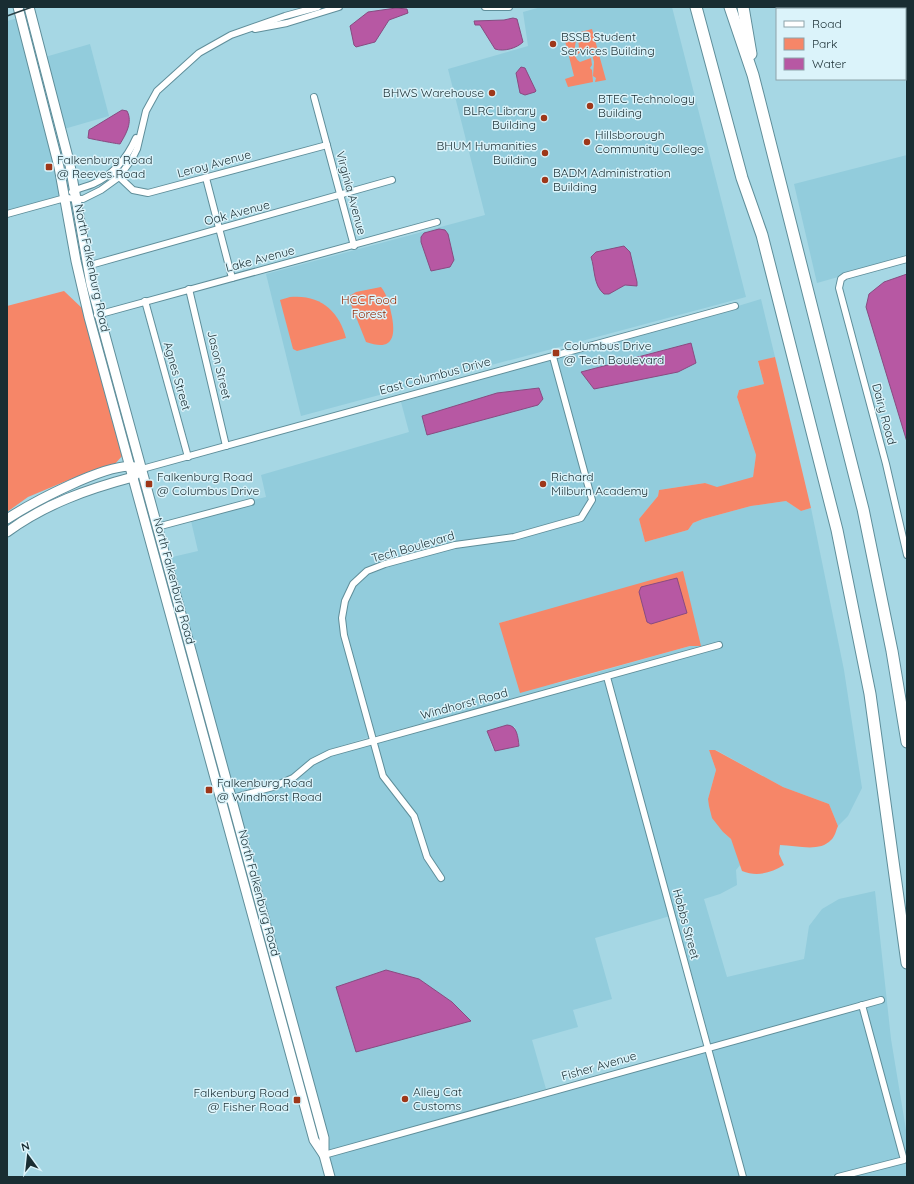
<svg xmlns="http://www.w3.org/2000/svg" width="914" height="1184" viewBox="0 0 914 1184" font-family="Quicksand,sans-serif">
<style>
.built{fill:#92ccdc;fill-rule:evenodd}
.green{fill:#f68668}
.water{fill:#b758a3;stroke:#884b81}
.lines{fill:none;stroke-linecap:round;stroke-linejoin:round}
.street-casing{stroke:#5f8e9a;stroke-width:8}
.secondary-casing{stroke:#5f8e9a;stroke-width:11}
.highway-casing{stroke:#5f8e9a;stroke-width:13}
.street{stroke:#fff;stroke-width:6}
.secondary{stroke:#fff;stroke-width:9}
.highway{stroke:#fff;stroke-width:11}
.rail{stroke:#2a4147;stroke-width:1.5}
.poi-dot{fill:#9e3719;stroke:#dbf3fa;stroke-width:1.5}
.labels{text-anchor:middle;stroke-width:3;stroke-linejoin:round;paint-order:stroke}
.poi-label{font-size:12px;fill:#192d32;stroke:#dbf3fa;text-anchor:start}
.street-label{font-size:12px;fill:#192d32;stroke:#dbf3fa}
.park-label{font-size:12px;fill:#932905;stroke:#dbf3fa}
</style>
<rect width="100%" height="100%" fill="#a6d7e4"/>
<g class="built">
<path d="M541,7H672L746,297L301,416L266,274L485,215L448,69L528,46L523,12Z"/>
<path d="M28,15L68,165L70,190L66,193L23,16Z"/>
<path d="M18,18L61,196L7,210V21Z"/>
<path d="M90,44L109,116L64,129L45,57Z"/>
<path d="M907,155V256L849,271L838,277L817,283L794,184Z"/>
<path d="M761,299L775,357L758,362L764,384L739,390L737,397L756,455L753,478L717,488L705,483L659,490L658,496L639,519L645,542L688,530L693,523L703,519L751,506L786,501L801,511L811,508L844,670L862,788L848,816L838,826L829,804L783,787L716,750H709L716,770L708,799L723,832L731,839L741,864L736,870L737,885L720,894L704,899L727,977L804,959L809,926L822,909L839,899L875,891L891,1039L907,1136V1177H850L904,1163L865,1007L884,1002L883,997L711,1044L610,678L722,648L721,642L375,736L346,634L345,618L347,603L356,586L369,574L386,567L455,548L582,521L594,502L556,359L738,309V306ZM691,343L696,363L581,372L663,350ZM559,607L700,646H690L563,682L538,687L499,623Z"/>
<path d="M551,360L589,499L579,515L513,534L454,542L384,561L366,568L352,582L340,618L369,737L328,750L310,760L291,776L272,785L233,795L168,558L198,551L191,521L254,504L253,500L266,497L261,475L409,432L401,402Z"/>
<path d="M163,560L227,796L223,797L159,561Z"/>
<path d="M605,680L670,916L595,938L612,999L573,1010L578,1027L532,1040L546,1089L327,1151L234,801L274,790L294,781L313,765L331,755L371,743L381,778L411,817L424,858L441,882L445,878L429,856L416,815L386,775L376,742ZM515,727L519,746L495,751L492,748L487,730ZM386,970L419,979L452,1002Z"/>
<path d="M229,802L276,975L272,976L225,803Z"/>
<path d="M278,981L321,1138V1146L316,1139L273,982Z"/>
<path d="M860,1009L900,1158L827,1177H745L712,1050Z"/>
<path d="M707,1051L740,1177H333L327,1157Z"/>
</g>
<g class="green">
<path d="M592,29L606,80L595,82L596,78L593,76L594,62L592,54L583,50L577,55L576,49L579,47L577,33Z"/>
<path d="M575,34L574,38L576,40C575,48 572,57 580,62L591,58L592,65L590,68L592,70L593,82L568,87L565,79L574,76L564,37Z"/>
<path d="M381,287C387,294 390,307 392,317C396,339 391,351 366,342L348,297L356,292Z"/>
<path d="M64,291L84,310L124,454L113,466L90,471L28,497L7,512V306Z"/>
<path d="M290,297C320,294 339,311 346,338L297,351L293,349L280,300Z"/>
<path d="M775,357L811,508L801,511L786,501L751,506L703,519L693,523L688,530L645,542L639,519L658,496L659,490L705,483L717,487L753,477L756,455L737,397L739,390L764,384L758,361Z"/>
<path d="M683,571L701,646H690L520,693L499,623Z"/>
<path d="M709,750H715L783,787L829,804L838,826C836,830 835,837 831,840C819,853 796,845 780,845L779,854L784,865C771,873 757,877 742,871L731,839L723,832L712,818L709,806L708,799L716,770Z"/>
</g>
<g class="water">
<path d="M396,8L407,9L408,13L389,20L375,42L356,47L354,45L350,26L368,12Z"/>
<path d="M513,18L517,19L523,42C517,48 504,52 495,49L480,25H475L474,21L504,20Z"/>
<path d="M521,67L525,68L536,91L535,92L525,95L520,93L516,73Z"/>
<path d="M122,110L127,111C133,122 126,134 120,144C118,144 91,139 88,138L89,130Z"/>
<path d="M439,229L445,230L448,234L454,260L450,267L431,271L421,242V237L424,233Z"/>
<path d="M624,246L630,252L637,282V286L625,285L609,294H604C593,285 595,268 591,257L596,252Z"/>
<path d="M907,274V442L866,307L869,294L884,282Z"/>
<path d="M691,343L696,363L678,372L594,389L581,372Z"/>
<path d="M539,388L543,399L538,405L427,435L422,416L497,393Z"/>
<path d="M677,578L687,613L651,624L647,622L639,592L641,587Z"/>
<path d="M507,725C517,725 518,737 519,746L495,751L487,731Z"/>
<path d="M386,970L419,979L452,1002L471,1021L356,1052L336,987Z"/>
</g>
<g class="lines">
<defs>
<g id="street">
<path d="M485,7H509"/>
<path d="M255,29L287,23L339,7"/>
<path d="M314,97L354,246"/>
<path d="M113,171L133,190L148,193L327,145"/>
<path d="M206,178L232,278"/>
<path d="M72,192C78,188 86,187 93,184C113,175 127,158 136,138"/>
<path d="M7,214L65,198L83,199L101,190L119,177L132,159L137,149L146,111L157,91L199,53L231,35L285,16L318,7"/>
<path d="M907,259L845,276L841,279L839,288L886,464L907,555"/>
<path d="M87,266L392,180"/>
<path d="M189,289L226,446"/>
<path d="M145,301L188,457"/>
<path d="M97,315L437,222"/>
<path d="M142,469L735,306"/>
<path d="M157,527L251,502"/>
<path d="M607,677L743,1177"/>
<path d="M221,801L273,787L293,778L312,762L330,753L719,645"/>
<path d="M441,878L427,857L414,816L383,776L344,635L342,618L345,601L353,584L367,571L385,564L455,545L514,537L581,518L592,500L553,357"/>
<path d="M324,1155L881,1000"/>
<path d="M838,1177L904,1160L862,1005"/>
</g>
<g id="secondary">
<path d="M18,7L59,167L76,261L89,317L314,1140L324,1155"/>
<path d="M29,7L70,165L91,284L324,1138V1155L330,1177"/>
<path d="M7,519C30,504 109,461 135,467"/>
<path d="M7,532C45,504 88,489 133,477L136,474"/>
</g>
<g id="highway">
<path d="M696,7L742,178L762,235L837,530L870,694L907,963"/>
<path d="M730,7L753,75L863,509L892,651L907,742"/>
<path d="M743,7L751,54"/>
</g>
</defs>
<use href="#street" class="street-casing"/>
<use href="#secondary" class="secondary-casing"/>
<use href="#highway" class="highway-casing"/>
<use href="#street" class="street"/>
<use href="#secondary" class="secondary"/>
<use href="#highway" class="highway"/>
<path class="rail" d="M7,16L32,7"/>
</g>
<g class="poi-dot">
<circle cx="553" cy="44" r="4"/>
<circle cx="492" cy="93" r="4"/>
<circle cx="590" cy="106" r="4"/>
<circle cx="544" cy="118" r="4"/>
<circle cx="587" cy="142" r="4"/>
<circle cx="545" cy="153" r="4"/>
<rect x="45" y="163" width="8" height="8" rx="2"/>
<circle cx="545" cy="180" r="4"/>
<rect x="552" y="349" width="8" height="8" rx="2"/>
<rect x="145" y="480" width="8" height="8" rx="2"/>
<circle cx="543" cy="484" r="4"/>
<rect x="205" y="786" width="8" height="8" rx="2"/>
<circle cx="405" cy="1099" r="4"/>
<rect x="293" y="1096" width="8" height="8" rx="2"/>
</g>
<g class="labels">
<g class="poi-label">
<text x="561" y="41">BSSB Student<tspan x="561" dy="14">Services Building</tspan></text>
<text x="484" y="97" text-anchor="end">BHWS Warehouse</text>
<text x="598" y="103">BTEC Technology<tspan x="598" dy="14">Building</tspan></text>
<text x="536" y="115" text-anchor="end">BLRC Library<tspan x="536" dy="14">Building</tspan></text>
<text x="595" y="139">Hillsborough<tspan x="595" dy="14">Community College</tspan></text>
<text x="537" y="150" text-anchor="end">BHUM Humanities<tspan x="537" dy="14">Building</tspan></text>
<text x="57" y="164">Falkenburg Road<tspan x="57" dy="14">@ Reeves Road</tspan></text>
<text x="553" y="177">BADM Administration<tspan x="553" dy="14">Building</tspan></text>
<text x="564" y="350">Columbus Drive<tspan x="564" dy="14">@ Tech Boulevard</tspan></text>
<text x="157" y="481">Falkenburg Road<tspan x="157" dy="14">@ Columbus Drive</tspan></text>
<text x="551" y="481">Richard<tspan x="551" dy="14">Milburn Academy</tspan></text>
<text x="217" y="787">Falkenburg Road<tspan x="217" dy="14">@ Windhorst Road</tspan></text>
<text x="413" y="1096">Alley Cat<tspan x="413" dy="14">Customs</tspan></text>
<text x="289" y="1097" text-anchor="end">Falkenburg Road<tspan x="289" dy="14">@ Fisher Road</tspan></text>
</g>
<g class="street-label">
<text transform="translate(214 164) rotate(-15)" y="4">Leroy Avenue</text>
<text transform="translate(351 193) rotate(75)" y="4">Virginia Avenue</text>
<text transform="translate(237 213) rotate(-15)" y="4">Oak Avenue</text>
<text transform="translate(260 259) rotate(-15)" y="4">Lake Avenue</text>
<text transform="translate(92 268) rotate(78)" y="4">North Falkenburg Road</text>
<text transform="translate(219 365) rotate(77)" y="4">Jason Street</text>
<text transform="translate(177 376) rotate(74)" y="4">Agnes Street</text>
<text transform="translate(435 376) rotate(-15)" y="4">East Columbus Drive</text>
<text transform="translate(884 414) rotate(75)" y="4">Dairy Road</text>
<text transform="translate(413 547) rotate(-16)" y="4">Tech Boulevard</text>
<text transform="translate(174 581) rotate(75)" y="4">North Falkenburg Road</text>
<text transform="translate(464 704) rotate(-15)" y="4">Windhorst Road</text>
<text transform="translate(259 893) rotate(75)" y="4">North Falkenburg Road</text>
<text transform="translate(686 924) rotate(75)" y="4">Hobbs Street</text>
<text transform="translate(599 1066) rotate(-16)" y="4">Fisher Avenue</text>
</g>
<g class="park-label">
<text x="369" y="304">HCC Food<tspan x="369" dy="14">Forest</tspan></text>
</g>
</g>
<rect width="914" height="1184" fill="none" stroke="#192d32" stroke-width="16"/>
<rect x="776" y="8" width="130" height="72" fill="#dbf3fa" stroke="#8da4aa"/>
<rect x="784" y="21" width="20" height="6" fill="#ffffff" stroke="#8da4aa"/>
<text x="812" y="28" font-size="12" fill="#192d32">Road</text>
<rect x="784" y="38" width="20" height="12" fill="#f68668" stroke="#8da4aa"/>
<text x="812" y="48" font-size="12" fill="#192d32">Park</text>
<rect x="784" y="58" width="20" height="12" fill="#b758a3" stroke="#8da4aa"/>
<text x="812" y="68" font-size="12" fill="#192d32">Water</text>
<g transform="translate(28 1156) rotate(345)" stroke="#dbf3fa" stroke-width="3" paint-order="stroke">
<path d="M0-3L7 15L0 10L-7 15Z" fill="#192d32"/>
<text y="-6" font-size="11" font-weight="bold" text-anchor="middle" fill="#192d32">N</text>
</g>
</svg>
